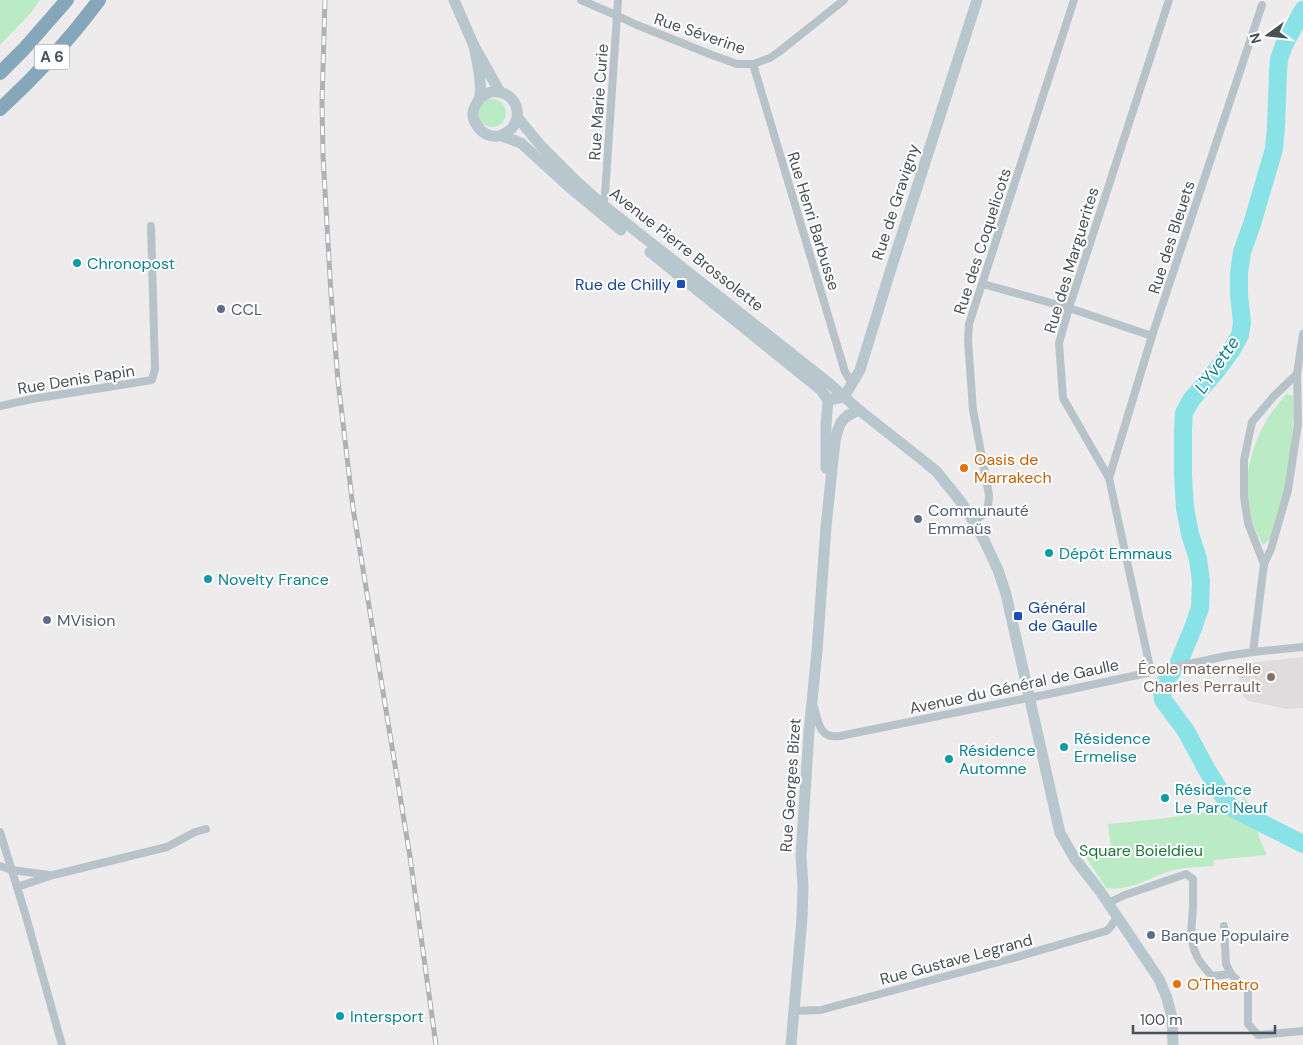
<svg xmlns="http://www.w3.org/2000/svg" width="1303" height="1045" viewBox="0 0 1303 1045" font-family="'DM Sans',sans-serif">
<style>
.education{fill:#dfdcdd}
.green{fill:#bbebc5}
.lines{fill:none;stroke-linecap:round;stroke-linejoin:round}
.river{stroke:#89e2e6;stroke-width:18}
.street{stroke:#b7c3c8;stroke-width:8}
.secondary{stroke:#b8c6cd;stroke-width:11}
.highway{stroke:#85a7b9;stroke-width:14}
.rail-casing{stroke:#aeb2b6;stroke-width:5}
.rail{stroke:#fff;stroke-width:3;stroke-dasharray:9;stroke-linecap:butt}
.culture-dot{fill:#0f9aa8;stroke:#fff;stroke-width:2}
.transit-dot{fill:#1a4fb4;stroke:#fff;stroke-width:2}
.service-dot{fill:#5c6f8a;stroke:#fff;stroke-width:2}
.food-dot{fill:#e8710a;stroke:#fff;stroke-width:2}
.education-dot{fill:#8d6e63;stroke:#fff;stroke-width:2}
.labels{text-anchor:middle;stroke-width:4;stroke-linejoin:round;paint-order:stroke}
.shield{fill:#fff;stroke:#7d868a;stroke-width:1}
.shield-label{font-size:15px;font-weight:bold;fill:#455258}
.street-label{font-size:16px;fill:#455258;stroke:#fff}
.culture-label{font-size:16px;fill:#0d838f;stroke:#fff;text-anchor:start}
.transit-label{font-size:16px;fill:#164399;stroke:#fff;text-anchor:end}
.service-label{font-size:16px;fill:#4e5e75;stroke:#fff;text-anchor:start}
.food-label{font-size:16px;fill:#c56008;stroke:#fff;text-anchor:start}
.education-label{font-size:16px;fill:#785e54;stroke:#fff;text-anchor:end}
.park-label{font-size:16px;fill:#1b7439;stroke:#fff}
.water-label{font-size:18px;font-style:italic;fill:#138388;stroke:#fff}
</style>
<rect width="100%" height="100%" fill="#eeebec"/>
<path class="education" d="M1303,657V708L1288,709L1248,701L1243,696L1240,690L1238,664Z"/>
<g class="green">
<path d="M0,0H40L30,14L0,45Z"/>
<circle cx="492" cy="113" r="14"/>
<path d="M1286,394L1293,396L1294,417L1288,489L1272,536L1268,541L1263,545C1256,531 1248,517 1247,501C1244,478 1253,443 1265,423C1270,413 1279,404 1286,394Z"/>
<path d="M1245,797L1253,812L1259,837L1267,855L1214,860L1213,866C1200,867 1186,867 1174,870C1152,876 1130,892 1106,888L1082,851L1111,847L1108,824L1167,818L1205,812H1225Z"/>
</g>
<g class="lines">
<g class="river">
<path d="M1179,662L1193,628L1200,608L1201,581L1198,559L1190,534L1185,508L1183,475V429L1184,413L1191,400L1217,370L1231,351L1240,335L1242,323L1239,294V273L1242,252L1252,224L1274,149L1276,127L1278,72L1279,59L1284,45L1303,10"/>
<path d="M1172,672L1165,682L1162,691L1163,700L1186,731L1207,770L1230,807L1303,844"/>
</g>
<g class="street">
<path d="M581,0L618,16L637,25L712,55L737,64H753L770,58L780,51L844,0"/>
<path d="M753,64L845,372L852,383"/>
<path d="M603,205L605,195L618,0"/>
<path d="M983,284L1069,308L1152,336"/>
<path d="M0,406L32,399L152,380L155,369L151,226"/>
<path d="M1109,478L1152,336L1262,5"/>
<path d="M974,522C985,514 989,509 989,495L973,410L968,340L969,324L1074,0"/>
<path d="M1264,564L1248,523L1244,497V460L1252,422L1273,397L1297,374"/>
<path d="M1253,652L1264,564L1271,549L1288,490L1298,424L1297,374L1303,334"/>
<path d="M1151,672L1109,478L1063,398L1059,343L1069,308L1169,0"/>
<path d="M814,707C819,723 819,739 840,736L1018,700L1049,694L1226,656L1253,652L1303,647"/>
<path d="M0,832L25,913L62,1045"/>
<path d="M0,866L12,870L49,875"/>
<path d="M17,887L53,875L167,847L195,832L206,829"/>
<path d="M1108,903L1125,895L1186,874L1193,879C1193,887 1193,895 1193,903C1193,920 1188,937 1196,954C1199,963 1206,969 1212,976L1231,974L1248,991V1024L1258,1035L1303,1031"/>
<path d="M1224,926L1226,964L1231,974"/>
<path d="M794,1011L821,1010L839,1005L1010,959L1106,931C1113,927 1112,921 1118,917"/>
</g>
<g class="secondary">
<path d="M454,0L474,46L500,92"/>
<path d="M474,46C477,62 482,79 480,95C480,102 472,106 473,116C474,123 480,131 486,134C492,137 499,137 504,134C528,122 517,88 491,92C487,93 484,96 481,97"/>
<path d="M518,118L541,146L575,180L603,205L830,384L859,410L925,462L937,472L961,502L974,522L984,540L998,570L1006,594L1060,833L1075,859L1100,891L1159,979L1167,998L1172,1018L1173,1045"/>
<path d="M502,136L521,143L567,185L621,230"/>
<path d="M650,252L821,390L828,400"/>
<path d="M828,400L844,397L860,370L890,272L977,0"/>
<path d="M826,468V425L828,400"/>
<path d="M791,1045L802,918L803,886L801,856L809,732L817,651L826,527L835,441C839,423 841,417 859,410"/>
</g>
<g class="highway">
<path d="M0,73L24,49L67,0"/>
<path d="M0,109C36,76 70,39 99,0"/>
</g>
<defs>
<path id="rail" d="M325,0L322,103L323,156L331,294L338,381L353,508L410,857L436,1045"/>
</defs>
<use href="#rail" class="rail-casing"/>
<use href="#rail" class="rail"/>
</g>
<g class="culture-dot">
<circle cx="77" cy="263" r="5"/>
<circle cx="1049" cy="553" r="5"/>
<circle cx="208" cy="579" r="5"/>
<circle cx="1064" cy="747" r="5"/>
<circle cx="949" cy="759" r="5"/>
<circle cx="1165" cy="798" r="5"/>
<circle cx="340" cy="1016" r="5"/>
</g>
<g class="transit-dot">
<rect x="676" y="279" width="10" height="10" rx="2.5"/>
<rect x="1013" y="611" width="10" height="10" rx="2.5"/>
</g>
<g class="service-dot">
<circle cx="221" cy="309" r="5"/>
<circle cx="918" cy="519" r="5"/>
<circle cx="47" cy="620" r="5"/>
<circle cx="1151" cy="935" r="5"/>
</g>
<g class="food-dot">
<circle cx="964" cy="468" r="5"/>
<circle cx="1177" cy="984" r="5"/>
</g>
<circle class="education-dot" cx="1271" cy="677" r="5"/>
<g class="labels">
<rect class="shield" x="34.5" y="44.5" width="35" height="25" rx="4"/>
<g class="shield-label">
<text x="52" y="62">A 6</text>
</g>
<g class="street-label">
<text transform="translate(700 33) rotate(19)" y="6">Rue Séverine</text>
<text transform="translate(598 102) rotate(-86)" y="6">Rue Marie Curie</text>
<text transform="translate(895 202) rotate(-72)" y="6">Rue de Gravigny</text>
<text transform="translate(814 221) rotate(73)" y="6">Rue Henri Barbusse</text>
<text transform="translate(1171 237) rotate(-72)" y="6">Rue des Bleuets</text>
<text transform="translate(982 241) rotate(-72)" y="6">Rue des Coquelicots</text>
<text transform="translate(687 249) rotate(38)" y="6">Avenue Pierre Brossolette</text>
<text transform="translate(1071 260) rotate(-73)" y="6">Rue des Marguerites</text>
<text transform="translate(76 379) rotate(-9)" y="6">Rue Denis Papin</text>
<text transform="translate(1014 686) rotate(-12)" y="6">Avenue du Général de Gaulle</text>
<text transform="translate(790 785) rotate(-86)" y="6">Rue Georges Bizet</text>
<text transform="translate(956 959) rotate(-15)" y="6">Rue Gustave Legrand</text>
</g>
<g class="culture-label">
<text x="87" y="269">Chronopost</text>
<text x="1059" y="559">Dépôt Emmaus</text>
<text x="218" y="585">Novelty France</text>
<text x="1074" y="744">Résidence<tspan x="1074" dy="18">Ermelise</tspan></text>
<text x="959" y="756">Résidence<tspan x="959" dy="18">Automne</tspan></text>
<text x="1175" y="795">Résidence<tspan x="1175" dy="18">Le Parc Neuf</tspan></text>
<text x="350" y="1022">Intersport</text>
</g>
<g class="transit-label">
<text x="671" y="290">Rue de Chilly</text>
<text x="1028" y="613" text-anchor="start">Général<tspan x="1028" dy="18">de Gaulle</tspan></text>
</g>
<g class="service-label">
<text x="231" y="315">CCL</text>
<text x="928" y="516">Communauté<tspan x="928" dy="18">Emmaüs</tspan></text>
<text x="57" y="626">MVision</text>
<text x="1161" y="941">Banque Populaire</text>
</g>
<g class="food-label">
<text x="974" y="465">Oasis de<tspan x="974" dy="18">Marrakech</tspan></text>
<text x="1187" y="990">O'Theatro</text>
</g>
<g class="education-label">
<text x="1261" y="674">École maternelle<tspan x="1261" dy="18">Charles Perrault</tspan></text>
</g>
<g class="park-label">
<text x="1141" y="856">Square Boieldieu</text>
</g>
<g class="water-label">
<text transform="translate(1217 365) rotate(-56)" y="6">L'Yvette</text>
</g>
</g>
<g transform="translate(1268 35) rotate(255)" stroke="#ffffff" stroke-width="4" paint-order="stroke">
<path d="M0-4L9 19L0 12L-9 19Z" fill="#455258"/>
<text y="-8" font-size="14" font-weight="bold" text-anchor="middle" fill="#455258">N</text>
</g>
<path d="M1133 1025v8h142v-8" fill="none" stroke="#455258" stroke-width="2.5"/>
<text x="1140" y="1025" font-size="15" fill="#455258" stroke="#ffffff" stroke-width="4" paint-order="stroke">100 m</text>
</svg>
